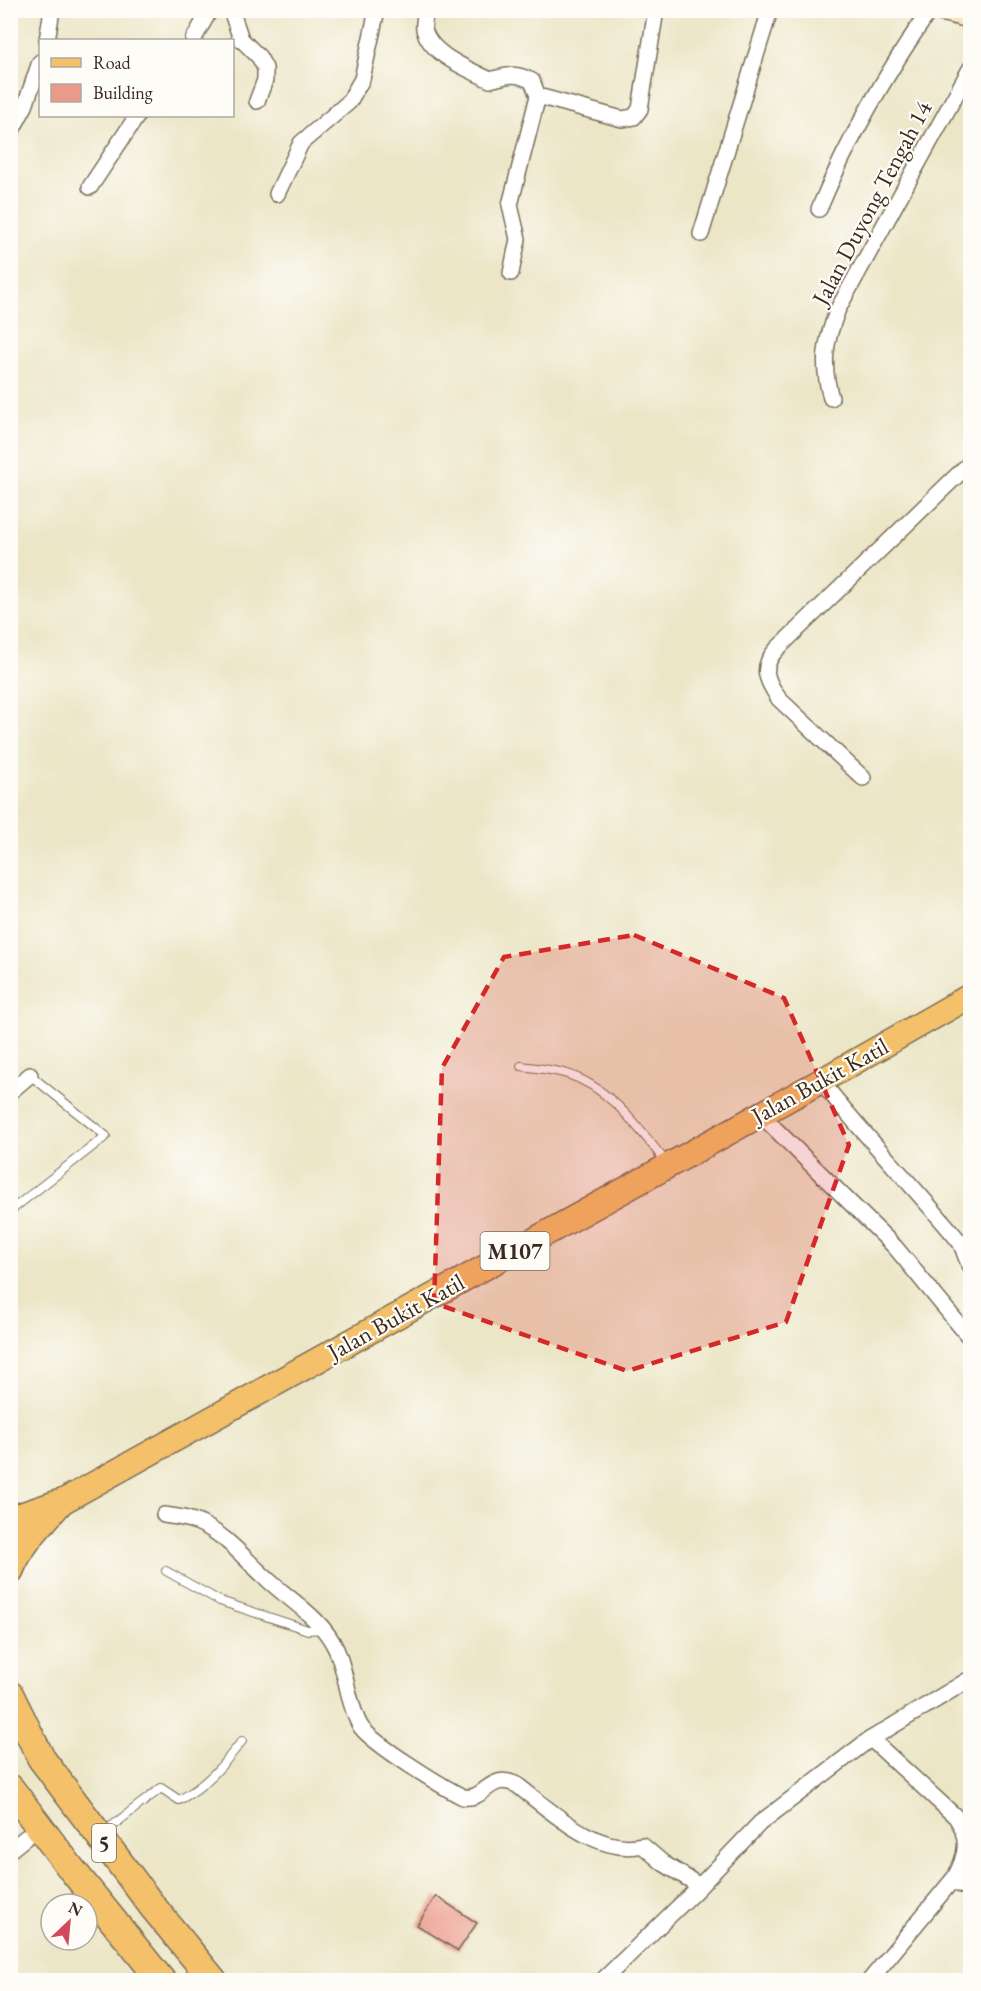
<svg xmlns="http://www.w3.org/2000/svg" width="981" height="1991" viewBox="0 0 981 1991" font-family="'EB Garamond',serif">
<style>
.building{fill:#eb9a8a}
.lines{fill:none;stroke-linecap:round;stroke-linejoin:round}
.lane-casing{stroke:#796c59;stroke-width:10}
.street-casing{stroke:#796c59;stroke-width:18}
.secondary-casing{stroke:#796c59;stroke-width:24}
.primary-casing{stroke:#796c59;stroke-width:27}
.highway-casing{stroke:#796c59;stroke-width:30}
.lane{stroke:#fff;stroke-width:8}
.street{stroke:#fff;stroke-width:15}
.secondary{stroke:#fbe6c3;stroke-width:21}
.primary{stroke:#f4c16a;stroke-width:24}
.highway{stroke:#f4c16a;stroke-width:27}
.marked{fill:#d62828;fill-opacity:0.2;stroke:#d62828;stroke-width:4.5;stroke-dasharray:12 8;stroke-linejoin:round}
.labels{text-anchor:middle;stroke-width:4.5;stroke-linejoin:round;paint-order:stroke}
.shield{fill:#fdfcf7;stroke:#75695f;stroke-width:1.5}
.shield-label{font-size:22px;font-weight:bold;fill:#3b2a1e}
.street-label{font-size:24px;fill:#3b2a1e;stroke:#fdfcf7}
</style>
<rect width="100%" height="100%" fill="#fdfcf7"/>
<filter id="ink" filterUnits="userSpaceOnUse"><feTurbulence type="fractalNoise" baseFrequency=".0167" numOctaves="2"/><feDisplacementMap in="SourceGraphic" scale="12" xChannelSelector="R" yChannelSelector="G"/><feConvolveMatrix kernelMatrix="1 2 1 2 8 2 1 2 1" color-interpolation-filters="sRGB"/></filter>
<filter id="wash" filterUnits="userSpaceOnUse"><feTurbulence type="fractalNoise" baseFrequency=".008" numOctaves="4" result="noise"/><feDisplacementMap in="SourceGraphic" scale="24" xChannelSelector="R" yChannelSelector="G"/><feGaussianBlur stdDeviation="1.35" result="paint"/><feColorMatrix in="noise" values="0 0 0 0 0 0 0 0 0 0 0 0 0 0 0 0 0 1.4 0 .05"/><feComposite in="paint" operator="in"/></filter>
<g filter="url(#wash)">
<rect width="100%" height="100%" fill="#ece6c7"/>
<g id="blocks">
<path class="building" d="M436,1896L477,1923L458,1951L417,1925Z"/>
</g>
</g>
<g filter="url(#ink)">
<use href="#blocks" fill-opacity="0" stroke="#796c59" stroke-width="1.5"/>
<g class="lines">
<defs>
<g id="lane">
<path d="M521,1066C536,1068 552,1069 567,1074C610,1087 639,1129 666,1162"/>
<path d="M10,1211L106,1136L30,1075"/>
<path d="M166,1571L220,1601L308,1630L322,1629"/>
<path d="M103,1833L161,1788L179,1800C206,1786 224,1764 242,1741"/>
</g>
<g id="street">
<path d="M231,10L241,39L259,57L265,68V80L257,101"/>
<path d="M426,10C425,16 423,24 424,29C430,55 469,69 490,80C509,75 514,72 532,81L538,96L510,205L518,239L511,273"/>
<path d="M47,40L52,10"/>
<path d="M193,40L210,10"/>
<path d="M538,96L622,119L634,117L640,109L656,10"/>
<path d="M10,134L25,106L40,62"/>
<path d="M90,187L137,116"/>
<path d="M277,194L301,143L349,102L362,79L377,10"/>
<path d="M819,209C849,138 886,73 930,10"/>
<path d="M701,234L770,10"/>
<path d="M831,398C821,363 825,342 838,309L970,69"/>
<path d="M863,778L779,699C767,681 759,668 777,649L970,463"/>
<path d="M821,1081C864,1136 914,1186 959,1241C964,1248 965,1258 970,1265"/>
<path d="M10,1092L30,1075"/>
<path d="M760,1114L895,1247L970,1338"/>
<path d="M164,1515C180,1517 193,1519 207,1527C230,1540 246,1560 266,1578C289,1600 322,1618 336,1649C346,1670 349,1709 361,1727C373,1744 443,1787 463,1797C486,1801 489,1771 517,1785C550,1810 597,1856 642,1845L663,1863L700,1886"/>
<path d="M10,1850L39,1827"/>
<path d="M952,1881L970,1889"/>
<path d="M603,1980L694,1892L760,1823L866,1742L970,1679"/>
<path d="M870,1980L955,1877C967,1855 970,1838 956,1817L871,1739"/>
</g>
<path id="secondary" d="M941,10L970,17"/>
<path id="primary" d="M10,1535L58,1504L821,1081L970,996"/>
<g id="highway">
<path d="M10,1520L55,1505"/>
<path d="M10,1570C20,1544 40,1525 58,1504"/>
<path d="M10,1695L41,1758L153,1907L213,1980"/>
<path d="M10,1788L73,1871L161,1980"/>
</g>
</defs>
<use href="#lane" class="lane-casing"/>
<use href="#street" class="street-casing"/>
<use href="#secondary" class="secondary-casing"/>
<use href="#primary" class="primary-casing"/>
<use href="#highway" class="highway-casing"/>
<use href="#lane" class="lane"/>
<use href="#street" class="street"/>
<use href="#secondary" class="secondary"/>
<use href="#primary" class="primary"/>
<use href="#highway" class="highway"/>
</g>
</g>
<path class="marked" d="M634,935L784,998L849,1145L786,1322L627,1371L434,1303L442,1068L504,957Z"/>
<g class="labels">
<g class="shield">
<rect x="480.5" y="1232" width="69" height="38" rx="4.5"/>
<rect x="92" y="1824" width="24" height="38" rx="4.5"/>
</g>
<g class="shield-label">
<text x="515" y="1259">M107</text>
<text x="104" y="1851">5</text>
</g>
<g class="street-label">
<text transform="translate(872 203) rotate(-62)" y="8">Jalan Duyong Tengah 14</text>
<text transform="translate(820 1081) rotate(-29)" y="8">Jalan Bukit Katil</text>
<text transform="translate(396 1317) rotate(-29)" y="8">Jalan Bukit Katil</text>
</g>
</g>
<rect width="981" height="1991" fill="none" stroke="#fdfcf7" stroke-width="36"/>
<rect x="39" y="39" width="195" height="78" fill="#fdfcf7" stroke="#afa8a0" stroke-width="1.5"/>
<rect x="51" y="58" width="30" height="9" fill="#f4c16a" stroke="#afa8a0" stroke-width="1.5"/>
<text x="93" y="69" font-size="18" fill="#3b2a1e">Road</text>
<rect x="51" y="84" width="30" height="18" fill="#eb9a8a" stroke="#afa8a0" stroke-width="1.5"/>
<text x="93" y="99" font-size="18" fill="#3b2a1e">Building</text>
<g transform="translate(69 1922) rotate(26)"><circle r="28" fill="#fdfcf7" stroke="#afa8a0" stroke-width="1.5"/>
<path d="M0-4.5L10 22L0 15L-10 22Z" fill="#d1495b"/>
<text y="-9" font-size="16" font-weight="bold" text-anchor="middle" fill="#3b2a1e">N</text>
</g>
</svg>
